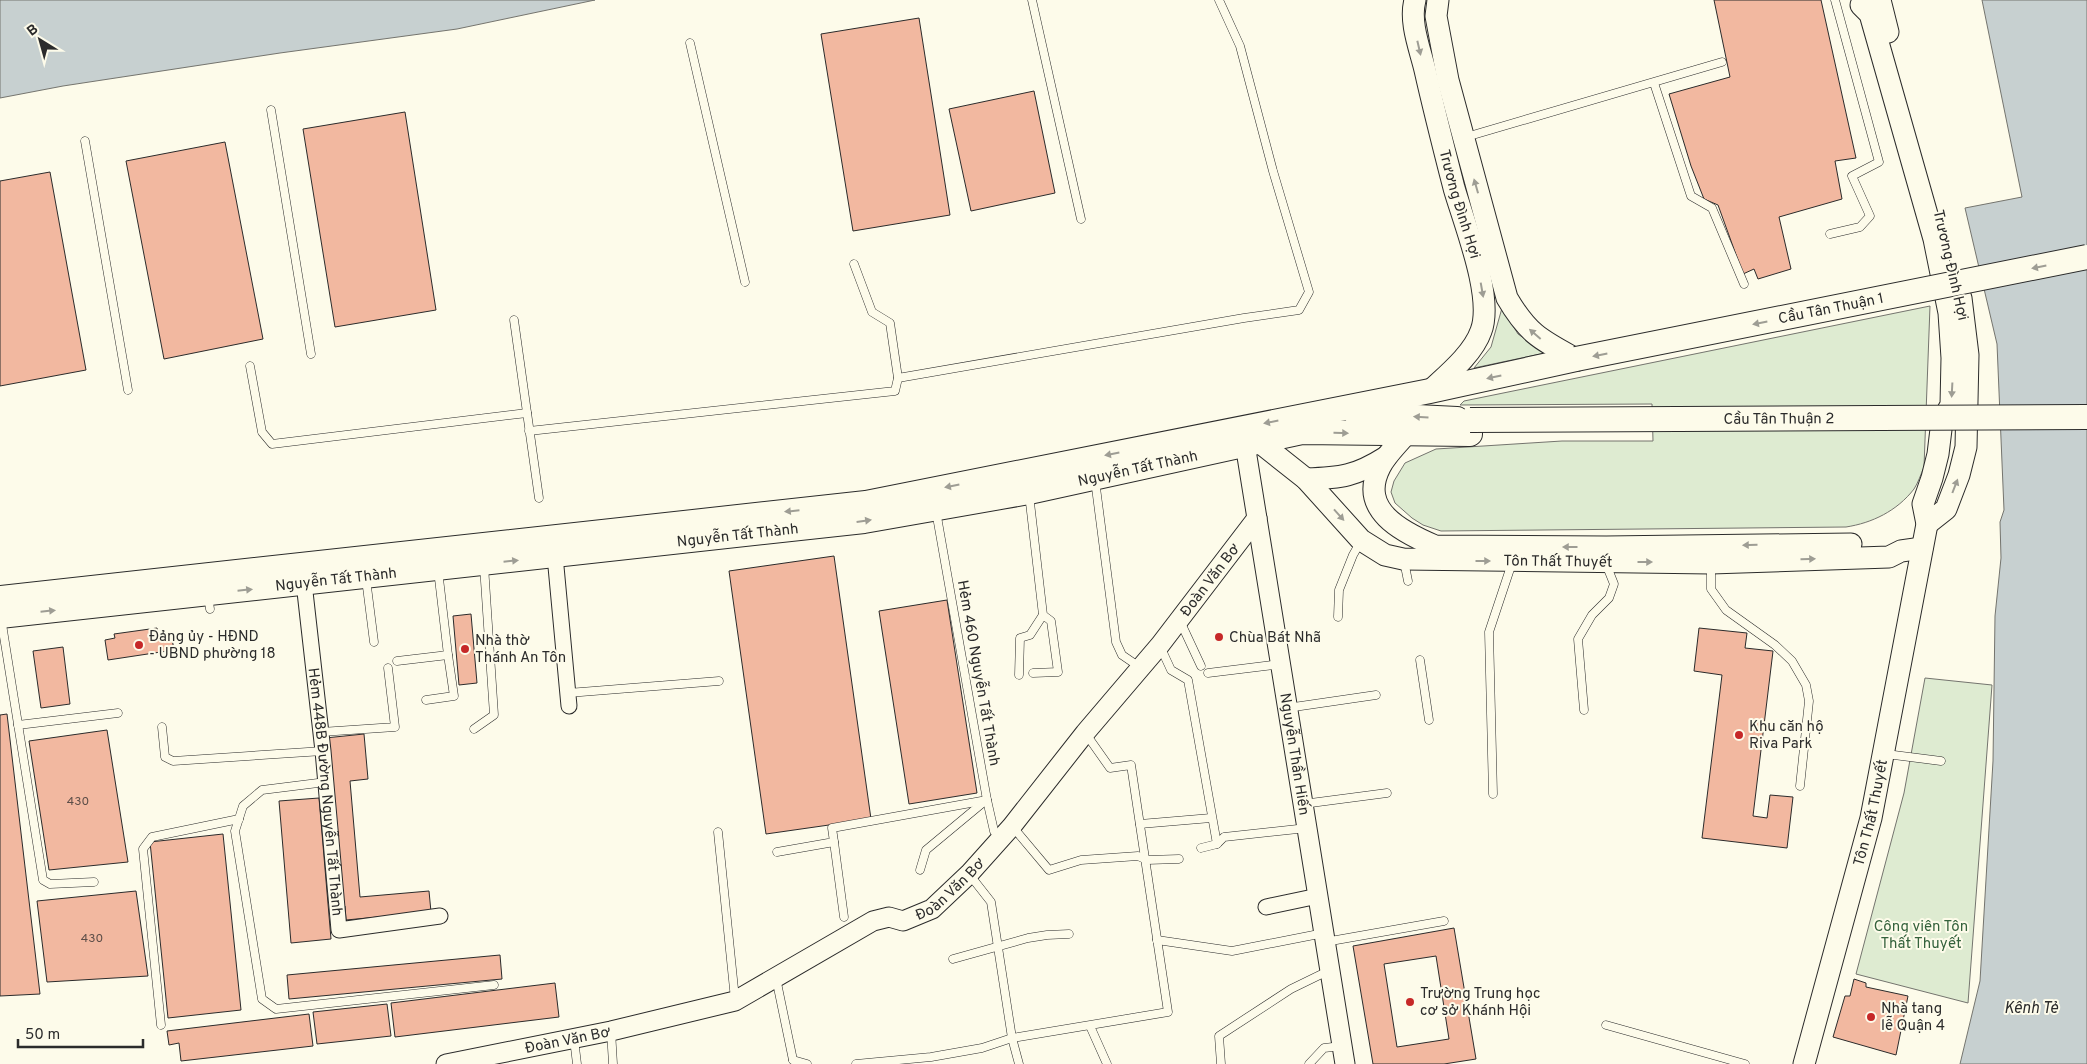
<svg xmlns="http://www.w3.org/2000/svg" width="2087" height="1064" viewBox="0 0 2087 1064" font-family="Overpass,sans-serif">
<style>
.green{fill:#deebd1;stroke:#74746e}
.water{fill:#c7d0d0;stroke:#74746e}
.building{fill:#f2b8a0;stroke:#2b2b2b;fill-rule:evenodd}
.lines{fill:none;stroke-linecap:round;stroke-linejoin:round}
.service-casing{stroke:#2b2b2b;stroke-width:9}
.minor-casing{stroke:#2b2b2b;stroke-width:17}
.tertiary-casing{stroke:#2b2b2b;stroke-width:21}
.secondary-casing{stroke:#2b2b2b;stroke-width:23}
.primary-casing{stroke:#2b2b2b;stroke-width:26}
.service{stroke:#fdfbea;stroke-width:8}
.minor{stroke:#fdfbea;stroke-width:15}
.tertiary{stroke:#fdfbea;stroke-width:19}
.secondary{stroke:#fdfbea;stroke-width:21}
.primary{stroke:#fdfbea;stroke-width:24}
.primary-bridge-casing{stroke:#2b2b2b;stroke-width:26;stroke-linecap:butt}
.primary-bridge{stroke:#fdfbea;stroke-width:24}
.oneway{fill:#9e9d94}
.poi-dot{fill:#c62828;stroke:#fdfbea;stroke-width:2}
.labels{text-anchor:middle;stroke-width:4;stroke-linejoin:round;paint-order:stroke}
.number-label{font-size:12px;fill:#5d4e48}
.street-label{font-size:15px;fill:#2b2b2b;stroke:#fdfbea}
.poi-label{font-size:15px;fill:#2b2b2b;stroke:#fdfbea;text-anchor:start}
.park-label{font-size:15px;fill:#34623c;stroke:#fdfbea}
.water-label{font-size:16px;font-style:italic;fill:#2b2b2b;stroke:#fdfbea}
</style>
<rect width="100%" height="100%" fill="#fdfbea"/>
<g class="green">
<path d="M1930,306L1924,467C1921,474 1918,483 1914,489C1897,511 1872,523 1846,527L1441,531L1423,525L1412,518L1395,503L1391,492L1394,481L1405,463L1436,449L1562,441H1653L1652,404L1460,405L1464,401Z"/>
<path d="M1502,308L1518,334L1545,353L1474,368L1491,347Z"/>
<path d="M1925,678L1992,685L1968,1003L1856,974L1904,793Z"/>
</g>
<g class="water">
<path d="M0,0H595L457,29L280,53L63,86L0,98Z"/>
<path d="M1982,0H2087V1064H1960L1980,981L1993,761L1995,616L2001,558L2000,522L2004,510L1997,344L1965,208L2022,197Z"/>
</g>
<g class="building">
<path d="M1714,0H1821L1856,158L1835,161L1842,199L1779,217L1791,269L1758,279L1754,269L1743,274L1718,205L1704,199L1691,166L1669,94L1730,77Z"/>
<path d="M919,18L950,215L853,231L821,34Z"/>
<path d="M1034,91L1055,193L971,211L949,109Z"/>
<path d="M405,112L436,310L335,327L303,129Z"/>
<path d="M225,142L263,339L164,359L126,161Z"/>
<path d="M50,172L86,370L0,386V181Z"/>
<path d="M834,556L871,819L766,834L729,571Z"/>
<path d="M947,600L977,793L909,804L879,611Z"/>
<path d="M471,614L477,683L459,685L453,616Z"/>
<path d="M157,628L158,635L171,633L174,650L108,660L105,640L115,638L114,634Z"/>
<path d="M1699,628L1747,633L1745,648L1773,651L1753,816L1767,818L1770,795L1793,797L1787,848L1702,838L1722,675L1694,671Z"/>
<path d="M63,647L70,704L41,708L33,651Z"/>
<path d="M7,714L40,994L0,996V715Z"/>
<path d="M107,730L128,862L49,870L29,741Z"/>
<path d="M364,734L368,779L350,781L360,897L429,891L431,912L346,920L345,906L339,907L325,738Z"/>
<path d="M319,798L331,939L291,943L279,801Z"/>
<path d="M223,834L241,1010L168,1018L150,842Z"/>
<path d="M136,891L148,976L47,982L37,901Z"/>
<path d="M1454,928L1476,1059L1444,1064H1373L1353,946ZM1436,956L1449,1039L1397,1047L1384,964Z"/>
<path d="M500,955L502,979L289,999L287,975Z"/>
<path d="M1854,979L1866,983V987L1908,996L1896,1055L1833,1037L1845,996H1850Z"/>
<path d="M555,983L559,1017L395,1037L391,1003Z"/>
<path d="M387,1004L391,1036L317,1044L313,1012Z"/>
<path d="M309,1014L313,1046L181,1061L179,1043L169,1045L167,1031Z"/>
</g>
<g class="lines">
<defs>
<g id="service">
<path d="M1032,0L1081,219"/>
<path d="M690,43L745,282"/>
<path d="M1654,83L1691,196L1712,208L1744,284"/>
<path d="M271,110L311,354"/>
<path d="M1466,137L1722,62"/>
<path d="M85,141L128,390"/>
<path d="M1830,234L1860,227L1870,216L1852,176L1879,162L1835,0"/>
<path d="M514,320L539,498"/>
<path d="M250,366L262,432L272,444L527,413"/>
<path d="M898,378L1244,318L1299,310L1309,292L1273,171L1240,46L1219,0"/>
<path d="M529,431L895,391L898,378L890,323L872,312L854,264"/>
<path d="M1095,480L1116,642L1122,655L1141,668"/>
<path d="M1029,494L1043,615L1051,621L1058,672L1033,673"/>
<path d="M936,511L987,800L994,831L1000,839"/>
<path d="M1404,561L1408,581"/>
<path d="M1711,565V589L1726,610L1775,645L1792,661L1806,685L1809,701L1800,786"/>
<path d="M366,579L374,642"/>
<path d="M208,596L210,609"/>
<path d="M1338,617L1339,590L1353,555L1361,541"/>
<path d="M1,618L43,880L50,884L94,882"/>
<path d="M1180,621L1201,666"/>
<path d="M1160,646L1171,670L1188,680L1217,844"/>
<path d="M1420,660L1429,720"/>
<path d="M397,661L448,655L438,570"/>
<path d="M1208,673L1281,664"/>
<path d="M1019,675L1020,638L1030,635L1043,615"/>
<path d="M568,693L719,681"/>
<path d="M426,700L454,696L448,655"/>
<path d="M1287,708L1376,695"/>
<path d="M1584,710L1578,639L1592,615L1609,598L1614,584L1606,564"/>
<path d="M18,725L118,713"/>
<path d="M162,727L165,757L173,761L323,751"/>
<path d="M474,729L494,715L484,566"/>
<path d="M321,732L395,727L388,668"/>
<path d="M1886,754L1941,761"/>
<path d="M326,782L262,790L243,806L235,831L262,999L276,1009L494,985"/>
<path d="M1493,794L1489,632L1512,563"/>
<path d="M1303,804L1387,793"/>
<path d="M1140,824L1211,818"/>
<path d="M1012,826L1049,870L1081,860L1138,856L1147,860L1179,859"/>
<path d="M718,832L735,999"/>
<path d="M834,842L844,917"/>
<path d="M1201,848L1217,844L1224,837L1307,828"/>
<path d="M777,852L834,842L832,828L987,800"/>
<path d="M920,870L926,850L985,801"/>
<path d="M969,874L991,902L1012,1038L1019,1064"/>
<path d="M1157,940L1232,951L1324,933"/>
<path d="M1325,942L1444,921"/>
<path d="M953,959L1028,938L1047,935L1069,934"/>
<path d="M776,978L793,1060"/>
<path d="M161,1025L143,849L152,837L239,819"/>
<path d="M1606,1025L1745,1064"/>
<path d="M1090,1026L1107,1064"/>
<path d="M611,1031L613,1064"/>
<path d="M574,1039L577,1064"/>
<path d="M793,1060L807,1064"/>
<path d="M856,1064L931,1057L982,1048L1012,1038L1168,1012L1131,765L1110,768L1086,734"/>
<path d="M1221,1064L1219,1036L1291,989L1330,970"/>
<path d="M1309,1064L1324,1048L1342,1046"/>
</g>
<g id="minor">
<path d="M555,556L569,706"/>
<path id="s1" d="M304,583L323,751L339,930L440,916"/>
<path d="M1266,907L1318,896"/>
</g>
<g id="tertiary">
<path id="s2" d="M1245,444L1345,1064"/>
<path id="s3" d="M446,1064L611,1031L735,1001L873,921L889,917L903,921L932,909L969,874L1012,826L1085,733L1160,645L1257,518"/>
</g>
<g id="secondary">
<path id="s4" d="M1415,0C1409,22 1420,49 1425,70C1434,110 1444,149 1454,188C1464,223 1494,297 1481,331C1473,354 1447,375 1430,391"/>
<path d="M1438,0L1436,16L1448,80L1507,298C1528,334 1541,340 1576,359"/>
<path d="M1880,0L1888,32"/>
<path d="M1406,434C1397,445 1386,455 1380,467C1358,510 1402,532 1435,546L1606,547L1851,544"/>
<path id="s5" d="M1258,441L1306,479L1361,540L1385,555L1403,559L1711,563L1889,557L1901,551L1922,548"/>
<path d="M1306,479C1341,478 1356,476 1386,457"/>
<path d="M1927,524L1946,509L1959,475L1966,447L1968,355L1961,298"/>
<path id="s6" d="M1804,1064L1871,818L1927,524L1923,504L1932,478L1938,454L1942,421L1951,405L1952,358L1949,313L1934,239L1870,14L1861,5"/>
</g>
<g id="primary">
<path d="M1356,414L1457,419"/>
<path d="M0,598L866,503L1430,391L1576,359"/>
<path id="s7" d="M0,616L864,521L1029,492L1302,432L1470,434"/>
</g>
</defs>
<use href="#service" class="service-casing"/>
<use href="#minor" class="minor-casing"/>
<use href="#tertiary" class="tertiary-casing"/>
<use href="#secondary" class="secondary-casing"/>
<use href="#primary" class="primary-casing"/>
<use href="#service" class="service"/>
<use href="#minor" class="minor"/>
<use href="#tertiary" class="tertiary"/>
<use href="#secondary" class="secondary"/>
<use href="#primary" class="primary"/>
<defs>
<g id="primary-bridge">
<path id="s8" d="M1576,359L2087,257"/>
<path id="s9" d="M1470,420L2087,417"/>
</g>
</defs>
<use href="#primary-bridge" class="primary-bridge-casing"/>
<use href="#primary-bridge" class="primary-bridge"/>
</g>
<defs><path id="oneway-solid" d="M-6-.8H1V-3.2L6.5 0L1 3.2V.8H-6Z" transform="scale(1.25)"/></defs>
<g class="oneway">
<use href="#oneway-solid" transform="translate(1419 48) rotate(77)"/>
<use href="#oneway-solid" transform="translate(1476 186) rotate(-106)"/>
<use href="#oneway-solid" transform="translate(2039 267) rotate(169)"/>
<use href="#oneway-solid" transform="translate(1482 290) rotate(80)"/>
<use href="#oneway-solid" transform="translate(1760 323) rotate(169)"/>
<use href="#oneway-solid" transform="translate(1535 334) rotate(-139)"/>
<use href="#oneway-solid" transform="translate(1600 355) rotate(169)"/>
<use href="#oneway-solid" transform="translate(1494 377) rotate(168)"/>
<use href="#oneway-solid" transform="translate(1952 390) rotate(93)"/>
<use href="#oneway-solid" transform="translate(1421 417) rotate(-177)"/>
<use href="#oneway-solid" transform="translate(1271 422) rotate(169)"/>
<use href="#oneway-solid" transform="translate(1341 433) rotate(1)"/>
<use href="#oneway-solid" transform="translate(1112 454) rotate(169)"/>
<use href="#oneway-solid" transform="translate(952 486) rotate(169)"/>
<use href="#oneway-solid" transform="translate(1955 486) rotate(-69)"/>
<use href="#oneway-solid" transform="translate(792 511) rotate(174)"/>
<use href="#oneway-solid" transform="translate(1339 515) rotate(48)"/>
<use href="#oneway-solid" transform="translate(864 521) rotate(-8)"/>
<use href="#oneway-solid" transform="translate(1750 545) rotate(179)"/>
<use href="#oneway-solid" transform="translate(1570 547) rotate(-180)"/>
<use href="#oneway-solid" transform="translate(1808 559) rotate(-2)"/>
<use href="#oneway-solid" transform="translate(511 561) rotate(-6)"/>
<use href="#oneway-solid" transform="translate(1483 561)"/>
<use href="#oneway-solid" transform="translate(1645 562)"/>
<use href="#oneway-solid" transform="translate(245 590) rotate(-6)"/>
<use href="#oneway-solid" transform="translate(48 611) rotate(-6)"/>
</g>
<g class="poi-dot">
<circle cx="1219" cy="637" r="5"/>
<circle cx="139" cy="645" r="5"/>
<circle cx="465" cy="649" r="5"/>
<circle cx="1739" cy="735" r="5"/>
<circle cx="1410" cy="1002" r="5"/>
<circle cx="1871" cy="1017" r="5"/>
</g>
<g class="labels">
<g class="number-label">
<text x="78" y="805">430</text>
<text x="92" y="942">430</text>
</g>
<g class="street-label">
<text dy="5" stroke="none"><textPath href="#s4" startOffset="210">Trương Đình Hợi</textPath></text>
<text transform="translate(1951 265) rotate(77)" y="5">Trương Đình Hợi</text>
<text dy="5" stroke="none"><textPath href="#s8" startOffset="260">Cầu Tân Thuận 1</textPath></text>
<text dy="5" stroke="none"><textPath href="#s9" startOffset="309">Cầu Tân Thuận 2</textPath></text>
<text dy="5" stroke="none"><textPath href="#s7" startOffset="1148">Nguyễn Tất Thành</textPath></text>
<text dy="5" stroke="none"><textPath href="#s7" startOffset="742">Nguyễn Tất Thành</textPath></text>
<text dy="5" stroke="none"><textPath href="#s5" startOffset="345">Tôn Thất Thuyết</textPath></text>
<text dy="5" stroke="none"><textPath href="#s7" startOffset="338">Nguyễn Tất Thành</textPath></text>
<text dy="5" stroke="none"><textPath href="#s3" startOffset="949">Đoàn Văn Bơ</textPath></text>
<text transform="translate(979 673) rotate(80)" y="5">Hẻm 460 Nguyễn Tất Thành</text>
<text dy="5" stroke="none"><textPath href="#s2" startOffset="314">Nguyễn Thần Hiến</textPath></text>
<text dy="5" stroke="none"><textPath href="#s1" startOffset="210">Hẻm 448B Đường Nguyễn Tất Thành</textPath></text>
<text dy="5" stroke="none"><textPath href="#s6" startOffset="260">Tôn Thất Thuyết</textPath></text>
<text dy="5" stroke="none"><textPath href="#s3" startOffset="544">Đoàn Văn Bơ</textPath></text>
<text dy="5" stroke="none"><textPath href="#s3" startOffset="124">Đoàn Văn Bơ</textPath></text>
</g>
<g class="poi-label">
<text x="149" y="641">Đảng ủy - HĐND<tspan x="149" dy="17">- UBND phường 18</tspan></text>
<text x="1229" y="642">Chùa Bát Nhã</text>
<text x="475" y="645">Nhà thờ<tspan x="475" dy="17">Thánh An Tôn</tspan></text>
<text x="1749" y="731">Khu căn hộ<tspan x="1749" dy="17">Riva Park</tspan></text>
<text x="1420" y="998">Trường Trung học<tspan x="1420" dy="17">cơ sở Khánh Hội</tspan></text>
<text x="1881" y="1013">Nhà tang<tspan x="1881" dy="17">lễ Quận 4</tspan></text>
</g>
<g class="park-label">
<text x="1921" y="931">Công viên Tôn<tspan x="1921" dy="17">Thất Thuyết</tspan></text>
</g>
<g class="water-label">
<text x="2031" y="1013">Kênh Tẻ</text>
</g>
</g>
<g transform="translate(40 40) rotate(323)" stroke="#fdfbea" stroke-width="4" paint-order="stroke">
<path d="M0-4L9 19L0 12L-9 19Z" fill="#2b2b2b"/>
<text y="-8" font-size="14" font-weight="bold" text-anchor="middle" fill="#2b2b2b">B</text>
</g>
<path d="M18 1039v8h125v-8" fill="none" stroke="#2b2b2b" stroke-width="2.5"/>
<text x="25" y="1039" font-size="15" fill="#2b2b2b" stroke="#fdfbea" stroke-width="4" paint-order="stroke">50 m</text>
</svg>
